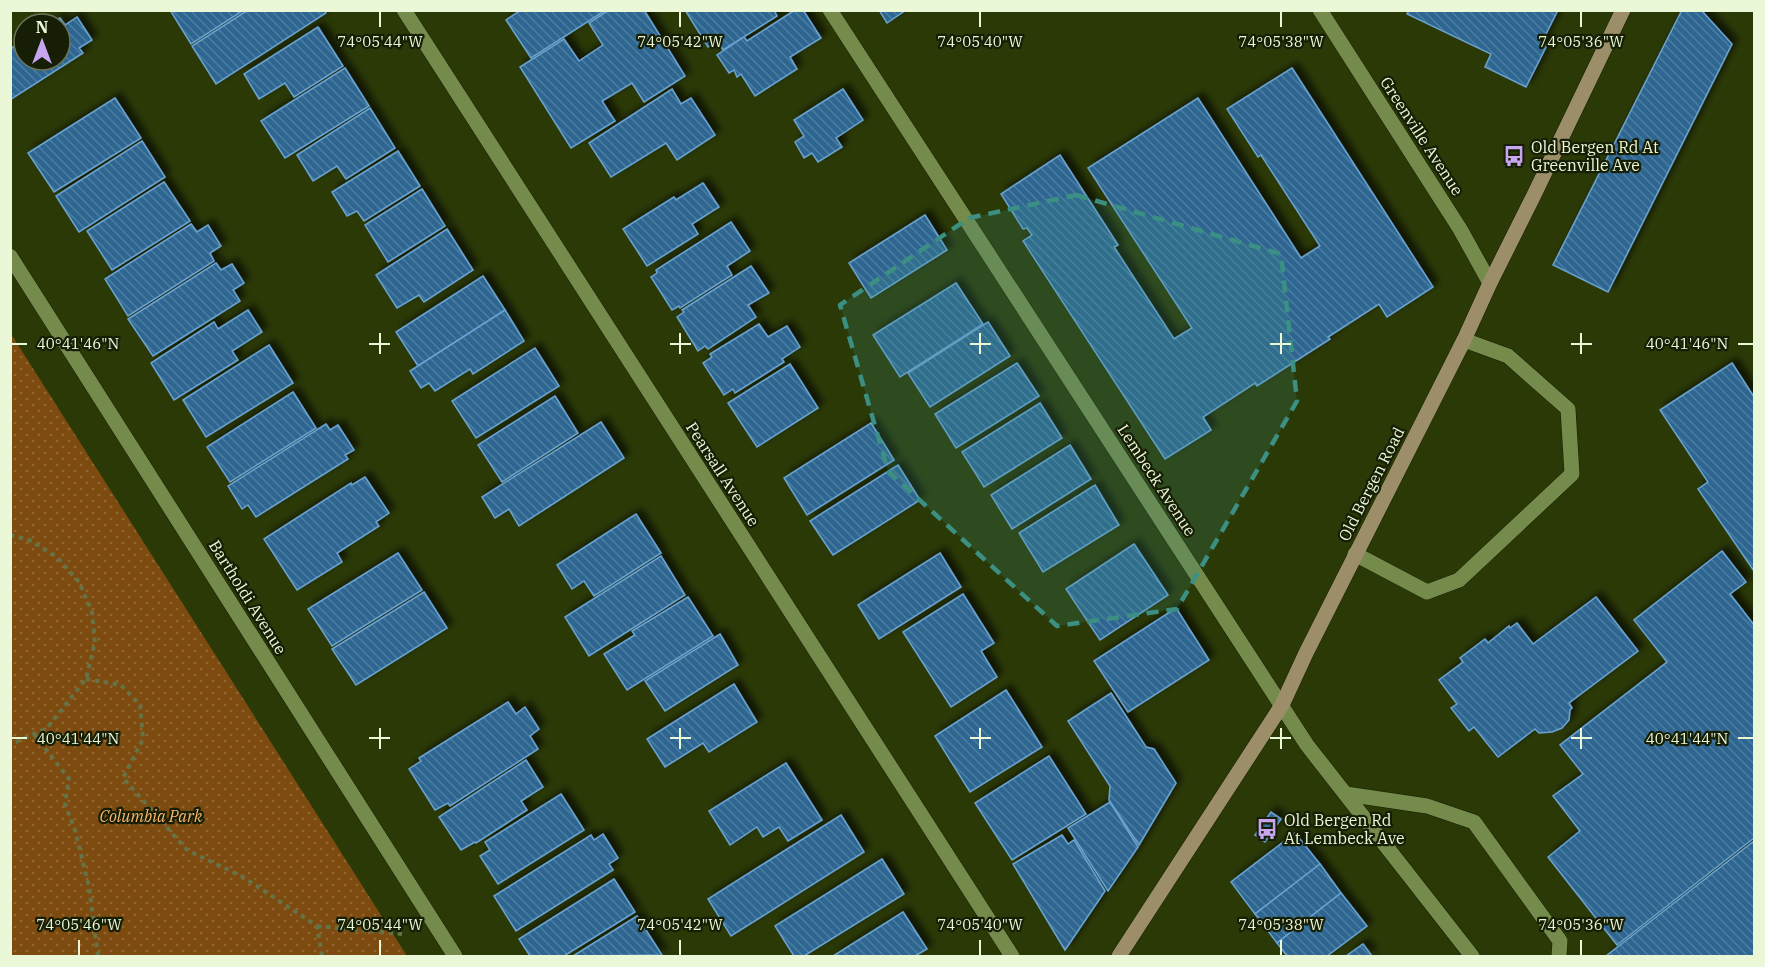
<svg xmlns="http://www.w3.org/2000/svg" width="1765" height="967" viewBox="0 0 1765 967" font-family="'IBM Plex Serif',serif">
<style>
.park{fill:url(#park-dots)}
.building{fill:url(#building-back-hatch);stroke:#6aa3d2;stroke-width:1.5;filter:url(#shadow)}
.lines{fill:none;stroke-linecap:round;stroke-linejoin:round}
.lane-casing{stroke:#151f00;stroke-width:16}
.street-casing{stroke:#151f00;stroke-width:16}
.secondary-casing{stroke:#151f00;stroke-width:16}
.path{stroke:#657346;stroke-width:4;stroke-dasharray:4.5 4.5;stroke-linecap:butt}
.lane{stroke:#758b4c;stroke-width:15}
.street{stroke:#758b4c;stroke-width:15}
.secondary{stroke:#9b8e69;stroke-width:15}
.marked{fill:#3b9083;fill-opacity:0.2;stroke:#3b9083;stroke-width:4.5;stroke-dasharray:12 8;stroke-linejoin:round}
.ticks{fill:none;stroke:#ebf8d7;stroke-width:2}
.labels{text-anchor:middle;stroke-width:4.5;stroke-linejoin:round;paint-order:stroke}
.street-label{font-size:16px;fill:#ebf8d7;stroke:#161e05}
.poi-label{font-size:16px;fill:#ebf8d7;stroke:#161e05;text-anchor:start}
.park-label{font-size:16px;font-style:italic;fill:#fbb56e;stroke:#161e05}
.ticks-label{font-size:15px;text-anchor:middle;fill:#ebf8d7;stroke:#161e05;stroke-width:4.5;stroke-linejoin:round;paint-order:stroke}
</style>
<defs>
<pattern id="park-dots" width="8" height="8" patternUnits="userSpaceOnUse" patternTransform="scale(1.5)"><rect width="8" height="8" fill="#7d4b10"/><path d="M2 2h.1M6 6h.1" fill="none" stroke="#906632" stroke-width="1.8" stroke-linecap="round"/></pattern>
<pattern id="building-back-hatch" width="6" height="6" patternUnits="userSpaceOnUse" patternTransform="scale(1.5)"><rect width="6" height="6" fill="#2d6691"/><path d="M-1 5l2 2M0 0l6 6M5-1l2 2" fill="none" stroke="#4c7da0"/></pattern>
<filter id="shadow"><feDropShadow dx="5.5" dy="-5.5" stdDeviation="3" flood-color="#0009"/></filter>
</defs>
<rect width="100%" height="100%" fill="#2b3907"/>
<path class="park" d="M10,334H11L407,956H11Z"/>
<g class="building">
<path d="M170,10H244L191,44Z"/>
<path d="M248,10H325L326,13L216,84L192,46Z"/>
<path d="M521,10H606L531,58L506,20Z"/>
<path d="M609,10H644L685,76L644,102L632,83L602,101L615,121L571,148L520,67L564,39L579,61L603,45L589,23Z"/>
<path d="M685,10H774L777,16L723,50L717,41L708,47Z"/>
<path d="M795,10H803L821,38L790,57L797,69L755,96L741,74L737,77L734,70L729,73L717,55L744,37L747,41Z"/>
<path d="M879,10H906L887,23Z"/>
<path d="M1409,10H1558L1542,42L1547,45L1526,87L1485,67L1491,54L1407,14Z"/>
<path d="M1682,10H1701L1732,44L1608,292L1553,265Z"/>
<path d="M77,17L92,40L79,48L83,53L10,100V49L24,40V60H60V24H50L60,18L65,25Z"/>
<path d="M318,27L343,66L294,97L285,83L259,99L244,74Z"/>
<path d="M345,68L369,106L285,158L261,121Z"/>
<path d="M1292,68L1433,287L1387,317L1379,304L1328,337L1330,339L1257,386L1255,383L1203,417L1211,430L1165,459L1023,241L1032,235L1027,228L1023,229L1001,194L1060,155L1118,245L1114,247L1174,339L1192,328L1088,168L1198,98L1301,258L1320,246L1261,155L1258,157L1227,109Z"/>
<path d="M672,89L681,104L691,98L715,135L677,160L666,143L611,177L589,143Z"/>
<path d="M843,89L863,120L836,138L842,147L818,162L812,153L804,158L795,142L804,136L794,120Z"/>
<path d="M115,98L141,138L54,192L28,153Z"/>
<path d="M370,108L395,148L346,179L337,166L313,181L297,155Z"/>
<path d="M142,141L165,177L79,232L56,196Z"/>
<path d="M398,151L420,186L364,221L357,211L347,216L332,192Z"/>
<path d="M164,182L190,221L112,270L87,231Z"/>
<path d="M703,183L719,207L692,224L698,234L647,266L623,229L674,197L676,200Z"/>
<path d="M422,189L445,226L388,262L365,225Z"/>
<path d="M925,215L947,250L871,298L849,263Z"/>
<path d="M731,222L750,251L727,266L732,275L680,308L679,306L672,310L651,277L657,273L656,270Z"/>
<path d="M191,224L197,232L208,225L221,246L210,253L214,261L128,316L105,279Z"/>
<path d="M447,229L473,270L424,302L419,295L397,308L376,275Z"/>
<path d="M216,263L221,270L232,264L244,283L233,290L240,301L153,356L128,319Z"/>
<path d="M751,266L769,293L748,305L756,317L708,349L705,346L698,351L677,317L684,312L682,310Z"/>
<path d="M483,276L505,310L418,366L396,332Z"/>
<path d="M956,283L983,324L900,377L873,335Z"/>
<path d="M248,310L262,332L232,351L238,360L174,400L151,363L214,322L218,329Z"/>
<path d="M505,310L524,341L473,374L470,369L435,391L429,383L421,388L410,371Z"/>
<path d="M988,322L1010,356L930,407L908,373Z"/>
<path d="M759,324L768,337L787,326L800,347L782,359L784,362L735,393L733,389L724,395L703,363L712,357L710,354Z"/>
<path d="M269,345L293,383L206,437L183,400Z"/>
<path d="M535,348L559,386L476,438L452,401Z"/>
<path d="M1017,363L1039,396L956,448L935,414Z"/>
<path d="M1732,363L1754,397V571L1698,489L1708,482L1660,410Z"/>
<path d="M790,364L818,408L757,447L728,403Z"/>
<path d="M293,392L316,428L230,482L207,447Z"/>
<path d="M555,396L578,433L502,482L478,445Z"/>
<path d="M1040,403L1062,438L984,487L962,452Z"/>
<path d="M601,422L624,458L519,526L509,509L495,518L482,497Z"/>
<path d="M871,423L894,460L807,515L784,478Z"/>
<path d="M326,424L330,430L338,425L354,450L345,455L348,459L256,517L248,505L242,509L228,486Z"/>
<path d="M1070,445L1091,479L1012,529L991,495Z"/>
<path d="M898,465L920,500L833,555L810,521Z"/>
<path d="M365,477L389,513L376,522L379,526L337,553L342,562L297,590L264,539L351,483L352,485Z"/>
<path d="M1095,485L1119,525L1043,572L1019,533Z"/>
<path d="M636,514L661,553L594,596L584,581L572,589L557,565Z"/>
<path d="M1134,544L1168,595L1100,640L1066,589Z"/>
<path d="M1722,551L1746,582L1730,594L1754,625V838L1617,945L1548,857L1580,831L1553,796L1583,774L1560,745L1667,662L1634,620Z"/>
<path d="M398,553L422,590L332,646L308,609Z"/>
<path d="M940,553L961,587L879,639L858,605Z"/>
<path d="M661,556L685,595L589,656L565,617Z"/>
<path d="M424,592L447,628L356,685L332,649Z"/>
<path d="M963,594L994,643L981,651L997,677L951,707L903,632Z"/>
<path d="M688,597L713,636L627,690L604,654L635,635L632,631Z"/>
<path d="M1596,597L1638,651L1569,703L1572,708L1570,710L1569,720L1562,728L1552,732L1539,733L1535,729L1498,757L1474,727L1469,731L1451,708L1457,704L1439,680L1463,662L1460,658L1485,639L1488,643L1509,626L1510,628L1517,623L1533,644Z"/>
<path d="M1176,608L1209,660L1128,712L1094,661Z"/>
<path d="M720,634L738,665L665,711L645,681Z"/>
<path d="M734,684L757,722L709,752L703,743L665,767L647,739Z"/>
<path d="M1006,690L1042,747L970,792L935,736Z"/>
<path d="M1111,693L1146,747L1154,749L1176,783L1139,845L1109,800L1110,786L1068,721Z"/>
<path d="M508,702L516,714L525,707L539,729L530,736L538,749L450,806L448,803L435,810L409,769L421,761L419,758Z"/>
<path d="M1049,756L1086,814L1012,860L975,803Z"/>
<path d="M526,760L543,787L521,801L527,810L476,843L475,842L461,850L439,817Z"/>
<path d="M786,763L822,820L788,841L779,827L763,837L757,827L730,845L709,811Z"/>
<path d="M561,794L584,830L498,884L480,856L490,850L485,842Z"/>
<path d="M1110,802L1138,847L1108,891L1068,828Z"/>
<path d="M1271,812L1281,819L1265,842L1255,835Z"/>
<path d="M841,815L864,852L731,936L708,899Z"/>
<path d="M1295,833L1320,864L1255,914L1231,882Z"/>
<path d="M603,834L618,858L609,864L613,870L516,931L494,896L591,835L594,840Z"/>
<path d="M1062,835L1068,844L1074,840L1105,891L1065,950L1013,864Z"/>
<path d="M1754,841V956H1606Z"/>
<path d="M882,859L904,894L804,956H794L775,926Z"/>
<path d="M1320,864L1341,893L1277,943L1255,914Z"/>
<path d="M614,879L635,912L564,956H530L519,939Z"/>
<path d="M1341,893L1367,926L1327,956H1287L1277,943Z"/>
<path d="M903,912L927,949L915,956H833Z"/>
<path d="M637,916L662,955L573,956Z"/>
<path d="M1363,944L1372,956H1346Z"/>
</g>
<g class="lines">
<defs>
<g id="lane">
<path d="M1355,554L1427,592L1459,580L1572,474L1568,409L1508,356L1464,340"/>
<path d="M1346,794L1427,806L1474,822L1560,941L1559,956"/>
</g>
<g id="street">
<path d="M404,10L1012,956"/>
<path d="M830,10L1307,745L1472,956"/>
<path d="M1320,10L1460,229L1490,283"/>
<path d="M10,256L455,956"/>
</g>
<path id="secondary" d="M1119,956L1282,705L1306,653L1464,340L1490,283L1534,195L1623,10"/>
</defs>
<use href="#lane" class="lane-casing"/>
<use href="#street" class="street-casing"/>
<use href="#secondary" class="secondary-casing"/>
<g class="path">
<path d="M10,535L29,540L57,557L79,582L92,612L95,642L86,679L47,728L16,742L10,743"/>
<path d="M86,679L121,685L140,705L143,739L123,778L187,850L243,877L317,926L322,956"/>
<path d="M34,734L69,779L65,804L75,830L89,887L98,956"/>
<path d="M317,926L402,934"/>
</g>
<use href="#lane" class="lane"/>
<use href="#street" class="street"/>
<use href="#secondary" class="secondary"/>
</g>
<path class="marked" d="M1076,195L1281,254L1297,401L1177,609L1057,626L888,471L840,305L969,218Z"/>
<path class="ticks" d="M380,12V27M680,12V27M980,12V27M1281,12V27M1581,12V27M380,333V354M680,333V354M980,333V354M1281,333V354M1581,333V354M12,344H27M369,344H390M670,344H691M970,344H991M1270,344H1291M1571,344H1592M1738,344H1753M380,728V749M680,728V749M980,728V749M1281,728V749M1581,728V749M12,738H27M369,738H390M670,738H691M970,738H991M1270,738H1291M1571,738H1592M1738,738H1753M79,940V955M380,940V955M680,940V955M980,940V955M1281,940V955M1581,940V955"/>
<defs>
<symbol id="bus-bare" viewBox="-9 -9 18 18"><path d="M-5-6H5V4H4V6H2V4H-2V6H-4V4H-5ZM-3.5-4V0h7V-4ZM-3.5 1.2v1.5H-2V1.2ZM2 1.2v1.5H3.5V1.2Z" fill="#c7a6ef" stroke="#161e05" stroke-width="2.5" paint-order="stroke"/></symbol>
</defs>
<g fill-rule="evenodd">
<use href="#bus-bare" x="1499" y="141" width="30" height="30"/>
<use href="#bus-bare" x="1252" y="814" width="30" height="30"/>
</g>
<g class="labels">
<g class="street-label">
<text transform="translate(1422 136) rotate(57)" y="6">Greenville Avenue</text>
<text transform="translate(723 474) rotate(57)" y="6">Pearsall Avenue</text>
<text transform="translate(1157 480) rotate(57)" y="6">Lembeck Avenue</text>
<text transform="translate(1371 484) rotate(-63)" y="6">Old Bergen Road</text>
<text transform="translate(248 597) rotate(58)" y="6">Bartholdi Avenue</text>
</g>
<g class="poi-label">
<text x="1531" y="153">Old Bergen Rd At<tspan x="1531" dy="18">Greenville Ave</tspan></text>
<text x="1284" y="826">Old Bergen Rd<tspan x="1284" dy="18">At Lembeck Ave</tspan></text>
</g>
<g class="park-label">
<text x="151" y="822">Columbia Park</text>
</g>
</g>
<g class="ticks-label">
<text x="380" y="47">74°05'44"W</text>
<text x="680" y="47">74°05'42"W</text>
<text x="980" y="47">74°05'40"W</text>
<text x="1281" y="47">74°05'38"W</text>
<text x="1581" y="47">74°05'36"W</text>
<text x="78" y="349">40°41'46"N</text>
<text x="1687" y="349">40°41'46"N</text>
<text x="78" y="744">40°41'44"N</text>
<text x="1687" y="744">40°41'44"N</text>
<text x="79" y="930">74°05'46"W</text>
<text x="380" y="930">74°05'44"W</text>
<text x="680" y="930">74°05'42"W</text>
<text x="980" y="930">74°05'40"W</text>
<text x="1281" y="930">74°05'38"W</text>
<text x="1581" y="930">74°05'36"W</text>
</g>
<rect width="1765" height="967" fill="none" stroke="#ebf8d7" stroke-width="24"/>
<g transform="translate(42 42)"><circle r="28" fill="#161e05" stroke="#6b7559" stroke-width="1.5"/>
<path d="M0-4.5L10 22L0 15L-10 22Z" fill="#c7a6ef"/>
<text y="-9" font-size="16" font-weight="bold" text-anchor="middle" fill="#ebf8d7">N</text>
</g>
</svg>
